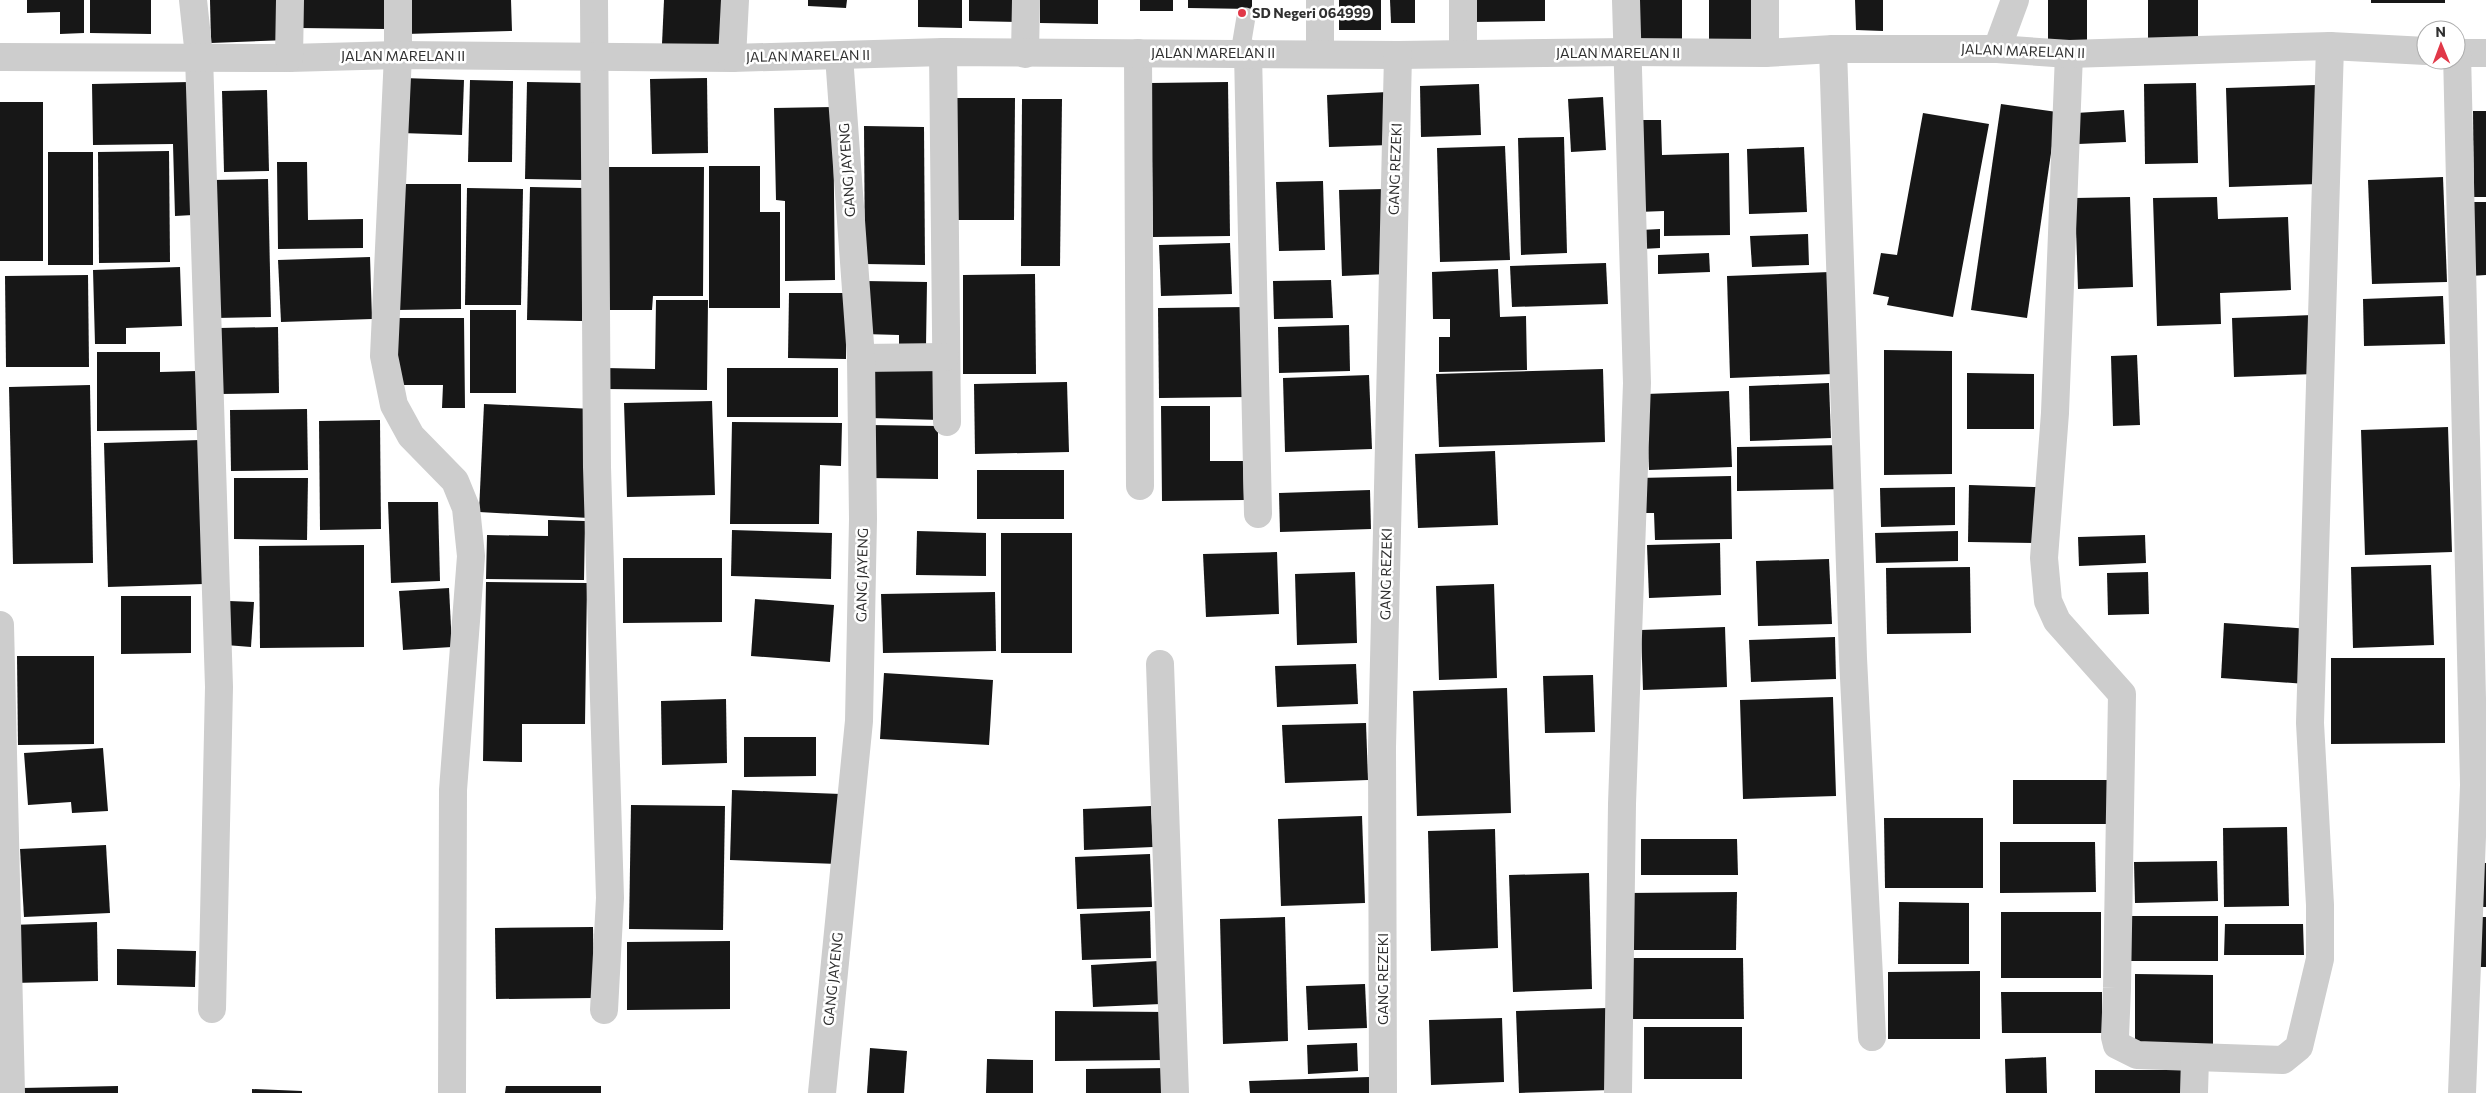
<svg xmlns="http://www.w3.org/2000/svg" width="2486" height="1093" viewBox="0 0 2486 1093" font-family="Commissioner,sans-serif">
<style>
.building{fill:#171717}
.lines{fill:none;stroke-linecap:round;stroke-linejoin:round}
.lane{stroke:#cdcdcd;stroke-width:19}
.street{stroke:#cdcdcd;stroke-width:28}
.poi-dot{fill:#e13848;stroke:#fff;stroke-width:2}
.labels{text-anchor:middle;stroke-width:5;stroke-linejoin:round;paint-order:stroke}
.poi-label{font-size:14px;font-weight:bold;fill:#303030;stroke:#fff;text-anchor:start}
.street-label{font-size:14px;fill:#303030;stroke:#fff}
</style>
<rect width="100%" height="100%" fill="#fff"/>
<g class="building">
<path d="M27,0H84V33L60,34V12L27,13Z"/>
<path d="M90,0H151V34L90,33Z"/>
<path d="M210,0H286L287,40L211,43Z"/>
<path d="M299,0H388L387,29L299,28Z"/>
<path d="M405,0H511L512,31L406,34Z"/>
<path d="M664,0H726L724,46L662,44Z"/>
<path d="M808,0H847L846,8L808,6Z"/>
<path d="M918,0H962V28L918,27Z"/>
<path d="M969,0H1019V22L969,21Z"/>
<path d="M1040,0H1098V24L1040,23Z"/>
<rect x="1140" y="0" width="33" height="11"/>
<path d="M1188,0H1252V9L1188,8Z"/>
<rect x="1339" y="0" width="42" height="30"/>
<path d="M1390,0H1415V23H1391Z"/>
<path d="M1472,0H1545V21L1471,22Z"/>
<rect x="1633" y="0" width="49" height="43"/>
<rect x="1709" y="0" width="44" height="41"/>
<path d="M1855,0H1883V31L1856,30Z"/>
<rect x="2048" y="0" width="39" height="40"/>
<rect x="2148" y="0" width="50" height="38"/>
<rect x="2371" y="0" width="74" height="3"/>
<path d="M403,78L464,80L462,135L401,133Z"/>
<path d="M707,78L708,153L652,154L650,79Z"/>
<path d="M470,80L513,81L512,162H468Z"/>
<path d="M190,82L193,215L175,216L173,144L93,145L92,84Z"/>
<path d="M527,82L586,83L584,180L525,179Z"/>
<path d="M1228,82L1230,236L1153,237L1151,83Z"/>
<path d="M2196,83L2198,163L2145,164L2144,84Z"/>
<path d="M1479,84L1481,135L1421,137L1420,86Z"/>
<path d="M2316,85L2319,184L2229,187L2226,88Z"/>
<path d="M267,90L269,171L224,172L222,91Z"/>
<path d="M1388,92L1390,145L1329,147L1327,95Z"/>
<path d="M1603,97L1606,150L1571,152L1568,99Z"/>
<path d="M953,98H1015L1014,220H953Z"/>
<path d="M1022,99H1062L1060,266H1021Z"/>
<rect x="0" y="102" width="43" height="159"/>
<path d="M2001,104L2057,112L2027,318L1971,310Z"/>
<path d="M833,107L835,280L785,281V201L776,200L774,108Z"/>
<path d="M2124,110L2126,142L2078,144L2076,113Z"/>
<path d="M2473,111H2486V197H2474Z"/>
<path d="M1923,113L1989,124L1953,317L1887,305L1889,297L1873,294L1881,253L1897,255Z"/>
<path d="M1636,120H1661L1662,155L1729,153L1730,235L1664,236V211L1638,212Z"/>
<path d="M864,126L924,127L925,265L865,264Z"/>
<path d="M1564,137L1567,253L1521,255L1518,138Z"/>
<path d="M1505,146L1510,260L1440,262L1437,148Z"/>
<path d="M1804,147L1807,212L1749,214L1747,149Z"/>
<path d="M169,151L170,262L99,263L98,152Z"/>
<rect x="48" y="152" width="45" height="113"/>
<path d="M277,162H307L308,220L363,219V248L278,249Z"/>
<path d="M709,166H760V212H780V308H709Z"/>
<path d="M601,167H704L703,296H653L652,310H601Z"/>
<path d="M2443,177L2447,282L2372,284L2368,180Z"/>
<path d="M268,179L271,317L215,318L212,180Z"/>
<path d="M1323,181L1325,250L1279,251L1276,182Z"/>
<path d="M397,184H461V309L397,310Z"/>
<path d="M530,187L584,188L582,321L527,320Z"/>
<path d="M467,188L523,189L521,305H465Z"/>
<path d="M1386,189L1388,274L1342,276L1339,190Z"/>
<path d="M2130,197L2133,287L2078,289L2075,198Z"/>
<path d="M2217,197L2218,219L2288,217L2291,290L2220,293L2221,324L2157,326L2153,198Z"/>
<path d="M2468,202H2486V275L2470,276Z"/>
<path d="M1660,229V248L1642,249L1641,230Z"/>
<path d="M1808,234L1809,265L1752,267L1750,236Z"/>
<path d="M1230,243L1232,294L1161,296L1159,245Z"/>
<path d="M1709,253L1710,272L1658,274V255Z"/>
<path d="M370,257L372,319L281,322L278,260Z"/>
<path d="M1606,263L1608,304L1512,307L1510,266Z"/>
<path d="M180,267L182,326L126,328V344H95L93,270Z"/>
<path d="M1498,269L1500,317L1526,316L1527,370L1439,372V337H1450V319H1433L1432,272Z"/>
<path d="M1830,272L1833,374L1730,378L1727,276Z"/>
<path d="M1035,274L1036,374H963V275Z"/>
<path d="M88,275L89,367H6L5,276Z"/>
<path d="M1331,280L1333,318L1274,319L1273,281Z"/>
<path d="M865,281L927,282L926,346L899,345V335L864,334Z"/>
<path d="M789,293H846V359L788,358Z"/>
<path d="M2443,296L2445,344L2364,346L2363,299Z"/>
<path d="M656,300H708L707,390L605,389V368L655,369Z"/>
<path d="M1247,307L1248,397L1159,398L1158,308Z"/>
<rect x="470" y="310" width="46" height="83"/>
<path d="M2313,315L2315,374L2234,377L2232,318Z"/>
<path d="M392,318H464L465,408H442L443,385H393Z"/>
<path d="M1349,325L1350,371L1279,373L1278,327Z"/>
<path d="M278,327L279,393L220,394L219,328Z"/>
<path d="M1884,350L1952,351V474L1884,475Z"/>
<path d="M97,352H160V372L197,371V430L97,431Z"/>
<path d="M2137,355L2140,425L2113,426L2111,356Z"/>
<rect x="727" y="368" width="111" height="49"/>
<path d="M871,369L940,371V420L870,418Z"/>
<path d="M1603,369L1605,442L1439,447L1436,374Z"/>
<path d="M1967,373L2034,374V429H1967Z"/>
<path d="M1369,375L1372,449L1285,452L1283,378Z"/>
<path d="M1067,382L1069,452L975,454L974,384Z"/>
<path d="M1829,383L1831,438L1750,441L1749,386Z"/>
<path d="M90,385L93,563L13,564L9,387Z"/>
<path d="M1729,391L1732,467L1649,470L1646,394Z"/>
<path d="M712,401L715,495L627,497L624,403Z"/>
<path d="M484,404L593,409L589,518L479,512Z"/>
<path d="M1161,406H1210V461H1243L1244,500L1162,501Z"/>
<path d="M307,409L308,470L231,471L230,410Z"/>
<path d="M380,420L381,529L320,530L319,421Z"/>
<path d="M732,422L842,423L841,466L820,465L819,524H730Z"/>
<path d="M870,425L938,426V479L870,478Z"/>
<path d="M2448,427L2452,552L2365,555L2361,430Z"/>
<path d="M200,440L204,584L108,587L104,443Z"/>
<path d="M1844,445L1845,489L1737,491V447Z"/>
<path d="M1495,451L1498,525L1418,528L1415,454Z"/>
<rect x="977" y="470" width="87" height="49"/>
<path d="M1731,476L1732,539L1655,540L1654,513H1638V478Z"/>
<path d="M234,478H308L307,540L234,539Z"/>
<path d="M1969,485L2036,487L2034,543L1968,542Z"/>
<path d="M1955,487V525L1881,527L1880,488Z"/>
<path d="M1370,490L1371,529L1280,532L1279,493Z"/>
<path d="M388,502H438L440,581L391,583Z"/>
<path d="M548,520L585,521L584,580L486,579L487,535L548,536Z"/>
<path d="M732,530L832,533L831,579L731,576Z"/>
<path d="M917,531L986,533V576L916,575Z"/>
<path d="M1958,531V561L1876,563L1875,533Z"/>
<rect x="1001" y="533" width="71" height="120"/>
<path d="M2145,535L2146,563L2079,566L2078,537Z"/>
<path d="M1720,543L1721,595L1649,598L1647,545Z"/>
<path d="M364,545V647L260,648L259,546Z"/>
<path d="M1277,552L1279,614L1206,617L1203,554Z"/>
<path d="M623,558H722V622L623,623Z"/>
<path d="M1829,559L1832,624L1758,626L1756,561Z"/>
<path d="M2431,565L2434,645L2353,648L2351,567Z"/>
<path d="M1970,567L1971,633L1887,634L1886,568Z"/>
<path d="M1355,572L1357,643L1297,645L1295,574Z"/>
<path d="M2148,572L2149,614L2108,615L2107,573Z"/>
<path d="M486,582L587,583L585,724H522V762L483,761Z"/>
<path d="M1494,584L1497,678L1439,680L1436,586Z"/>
<path d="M449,588L452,647L403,650L399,591Z"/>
<path d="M995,592L996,651L883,653L881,594Z"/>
<path d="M121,596H191V653L121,654Z"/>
<path d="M755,599L834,605L830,662L751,656Z"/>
<path d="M229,601L254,602L251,647L226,645Z"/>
<path d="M2224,623L2310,629L2306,684L2221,678Z"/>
<path d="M1725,627L1727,687L1643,690L1641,630Z"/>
<path d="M1835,637L1836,679L1751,682L1749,640Z"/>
<path d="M17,656H94V744L18,745Z"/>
<path d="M2331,658H2445V743L2331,744Z"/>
<path d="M1356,664L1358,704L1277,707L1275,666Z"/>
<path d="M884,673L993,680L989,745L880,739Z"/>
<path d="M1593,675L1595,732L1545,733L1543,676Z"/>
<path d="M1507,688L1511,813L1417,816L1413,691Z"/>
<path d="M1833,697L1836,796L1743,799L1740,700Z"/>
<path d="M726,699L727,763L662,765L661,701Z"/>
<path d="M1366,723L1368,780L1285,783L1282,725Z"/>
<path d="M744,737H816V776L744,777Z"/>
<path d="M103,748L108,811L72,813L71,802L28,805L24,753Z"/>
<rect x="2013" y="780" width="94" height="44"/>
<path d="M732,790L841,794L838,864L730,860Z"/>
<path d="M631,805L725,806L723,930L629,929Z"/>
<path d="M1151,806L1153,847L1084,850L1083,809Z"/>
<path d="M1362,816L1365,903L1281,906L1278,819Z"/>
<path d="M1884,818H1983V888H1885Z"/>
<path d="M2287,827L2289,906L2224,907L2223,828Z"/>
<path d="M1495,829L1498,948L1431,951L1428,831Z"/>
<path d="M1641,839H1737L1738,875H1641Z"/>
<path d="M2000,842H2095L2096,892L2000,893Z"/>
<path d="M106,845L110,913L24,917L20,849Z"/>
<path d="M1150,854L1152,907L1077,909L1075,857Z"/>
<path d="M2217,861L2218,901L2135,903L2134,862Z"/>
<path d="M2482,863H2486V907H2483Z"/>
<path d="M1589,873L1592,989L1513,992L1509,875Z"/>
<path d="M1737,892L1736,950H1628V893Z"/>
<path d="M1899,902L1969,903V964H1898Z"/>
<path d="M1150,911L1151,958L1082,960L1080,914Z"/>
<rect x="2001" y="912" width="100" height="66"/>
<rect x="2126" y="916" width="92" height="45"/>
<path d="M1285,917L1288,1041L1223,1044L1220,919Z"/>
<path d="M2479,917H2486V967H2480Z"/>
<path d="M97,922L98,981L13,983L11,925Z"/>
<path d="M2225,924H2303L2304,955H2224Z"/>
<path d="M593,927L594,998L496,999L495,928Z"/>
<path d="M730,941V1009L627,1010V942Z"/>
<path d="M117,949L196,951L195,987L117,985Z"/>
<path d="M1632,958H1743L1744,1019H1632Z"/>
<path d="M1158,961L1161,1004L1093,1007L1091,965Z"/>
<path d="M1980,971V1039H1888V972Z"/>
<path d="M2135,974L2213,975V1045L2135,1046Z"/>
<path d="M1365,984L1367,1028L1308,1030L1306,986Z"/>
<path d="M2001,992H2102V1033H2002Z"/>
<path d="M1607,1008L1610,1090L1519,1093L1516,1011Z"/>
<path d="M1055,1011L1165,1012V1060L1055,1061Z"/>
<path d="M1502,1018L1504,1082L1431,1085L1429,1020Z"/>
<rect x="1644" y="1027" width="98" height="52"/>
<path d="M1357,1043L1358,1071L1308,1074L1307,1045Z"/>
<path d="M870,1048L907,1051L904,1093H867Z"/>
<path d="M2046,1057L2047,1093H2006L2005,1059Z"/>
<path d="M987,1059L1033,1060V1093H986Z"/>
<path d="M1170,1068L1171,1093H1086V1069Z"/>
<rect x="2095" y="1070" width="86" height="23"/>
<path d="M1369,1077L1370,1093H1250L1249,1081Z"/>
<path d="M118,1086V1093H22V1088Z"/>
<path d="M506,1086H601V1093H505Z"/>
<path d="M252,1089L302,1091V1093H252Z"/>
</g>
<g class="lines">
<path class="lane" d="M1240,53L1246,17"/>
<g class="street">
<path d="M193,0L199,56L219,687L212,1009"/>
<path d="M398,0V55L384,356L394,405L411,436L455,481L466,508L471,556L453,790L452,1093"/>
<path d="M594,0L597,467L610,898L604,1010"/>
<path d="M1320,0V53"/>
<path d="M1463,0V54"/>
<path d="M1765,0V53"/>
<path d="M1833,49L1853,658L1872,1037"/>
<path d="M1997,49L2015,0"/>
<path d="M943,52L947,422"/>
<path d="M1138,53L1140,486"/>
<path d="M1248,53L1258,514"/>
<path d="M2456,53H2486"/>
<path d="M2457,53L2474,785L2462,1093"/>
<path d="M1025,54L1026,0"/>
<path d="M2069,54L2055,413L2044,558L2048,601L2057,621L2122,694L2117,988L2115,1037L2117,1045L2137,1055L2283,1060L2299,1047L2320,959V905L2310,723L2330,46"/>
<path d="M0,57L289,58L398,55L732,58L943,52L1398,55L1627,52L1765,53L1833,49H1997L2069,54L2330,46L2426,51"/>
<path d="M289,58L290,0"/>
<path d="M732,58L735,0"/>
<path d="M861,358L945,357"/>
<path d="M0,625L11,1093"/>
<path d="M1160,664L1175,1093"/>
<path d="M822,1093L859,721L863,519L861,358L839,56"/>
<path d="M1383,1093L1382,747L1398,55"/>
<path d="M1618,1093L1622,804L1637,383L1626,0"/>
<path d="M2194,1093L2195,1058"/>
</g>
</g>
<circle class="poi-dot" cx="1242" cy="13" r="5"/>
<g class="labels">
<g class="poi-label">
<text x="1252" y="18">SD Negeri 064999</text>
</g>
<g class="street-label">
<text transform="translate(2023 51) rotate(2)" y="5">JALAN MARELAN II</text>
<text x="1213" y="58">JALAN MARELAN II</text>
<text x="1618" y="58">JALAN MARELAN II</text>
<text x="403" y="61">JALAN MARELAN II</text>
<text transform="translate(808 56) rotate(-1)" y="5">JALAN MARELAN II</text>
<text transform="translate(1395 169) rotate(-88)" y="5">GANG REZEKI</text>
<text transform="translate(847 170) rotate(-94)" y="5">GANG JAYENG</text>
<text transform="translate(1386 574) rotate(-89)" y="5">GANG REZEKI</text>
<text transform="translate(862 575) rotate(-89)" y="5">GANG JAYENG</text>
<text transform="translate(833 979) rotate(-84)" y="5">GANG JAYENG</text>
<text transform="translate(1383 979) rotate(-90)" y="5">GANG REZEKI</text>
</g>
</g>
<g transform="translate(2441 45) rotate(359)"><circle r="24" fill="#ffffff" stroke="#acacac"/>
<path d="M0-4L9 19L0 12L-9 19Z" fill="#e13848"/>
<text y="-8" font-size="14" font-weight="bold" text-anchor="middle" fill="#303030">N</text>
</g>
</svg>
